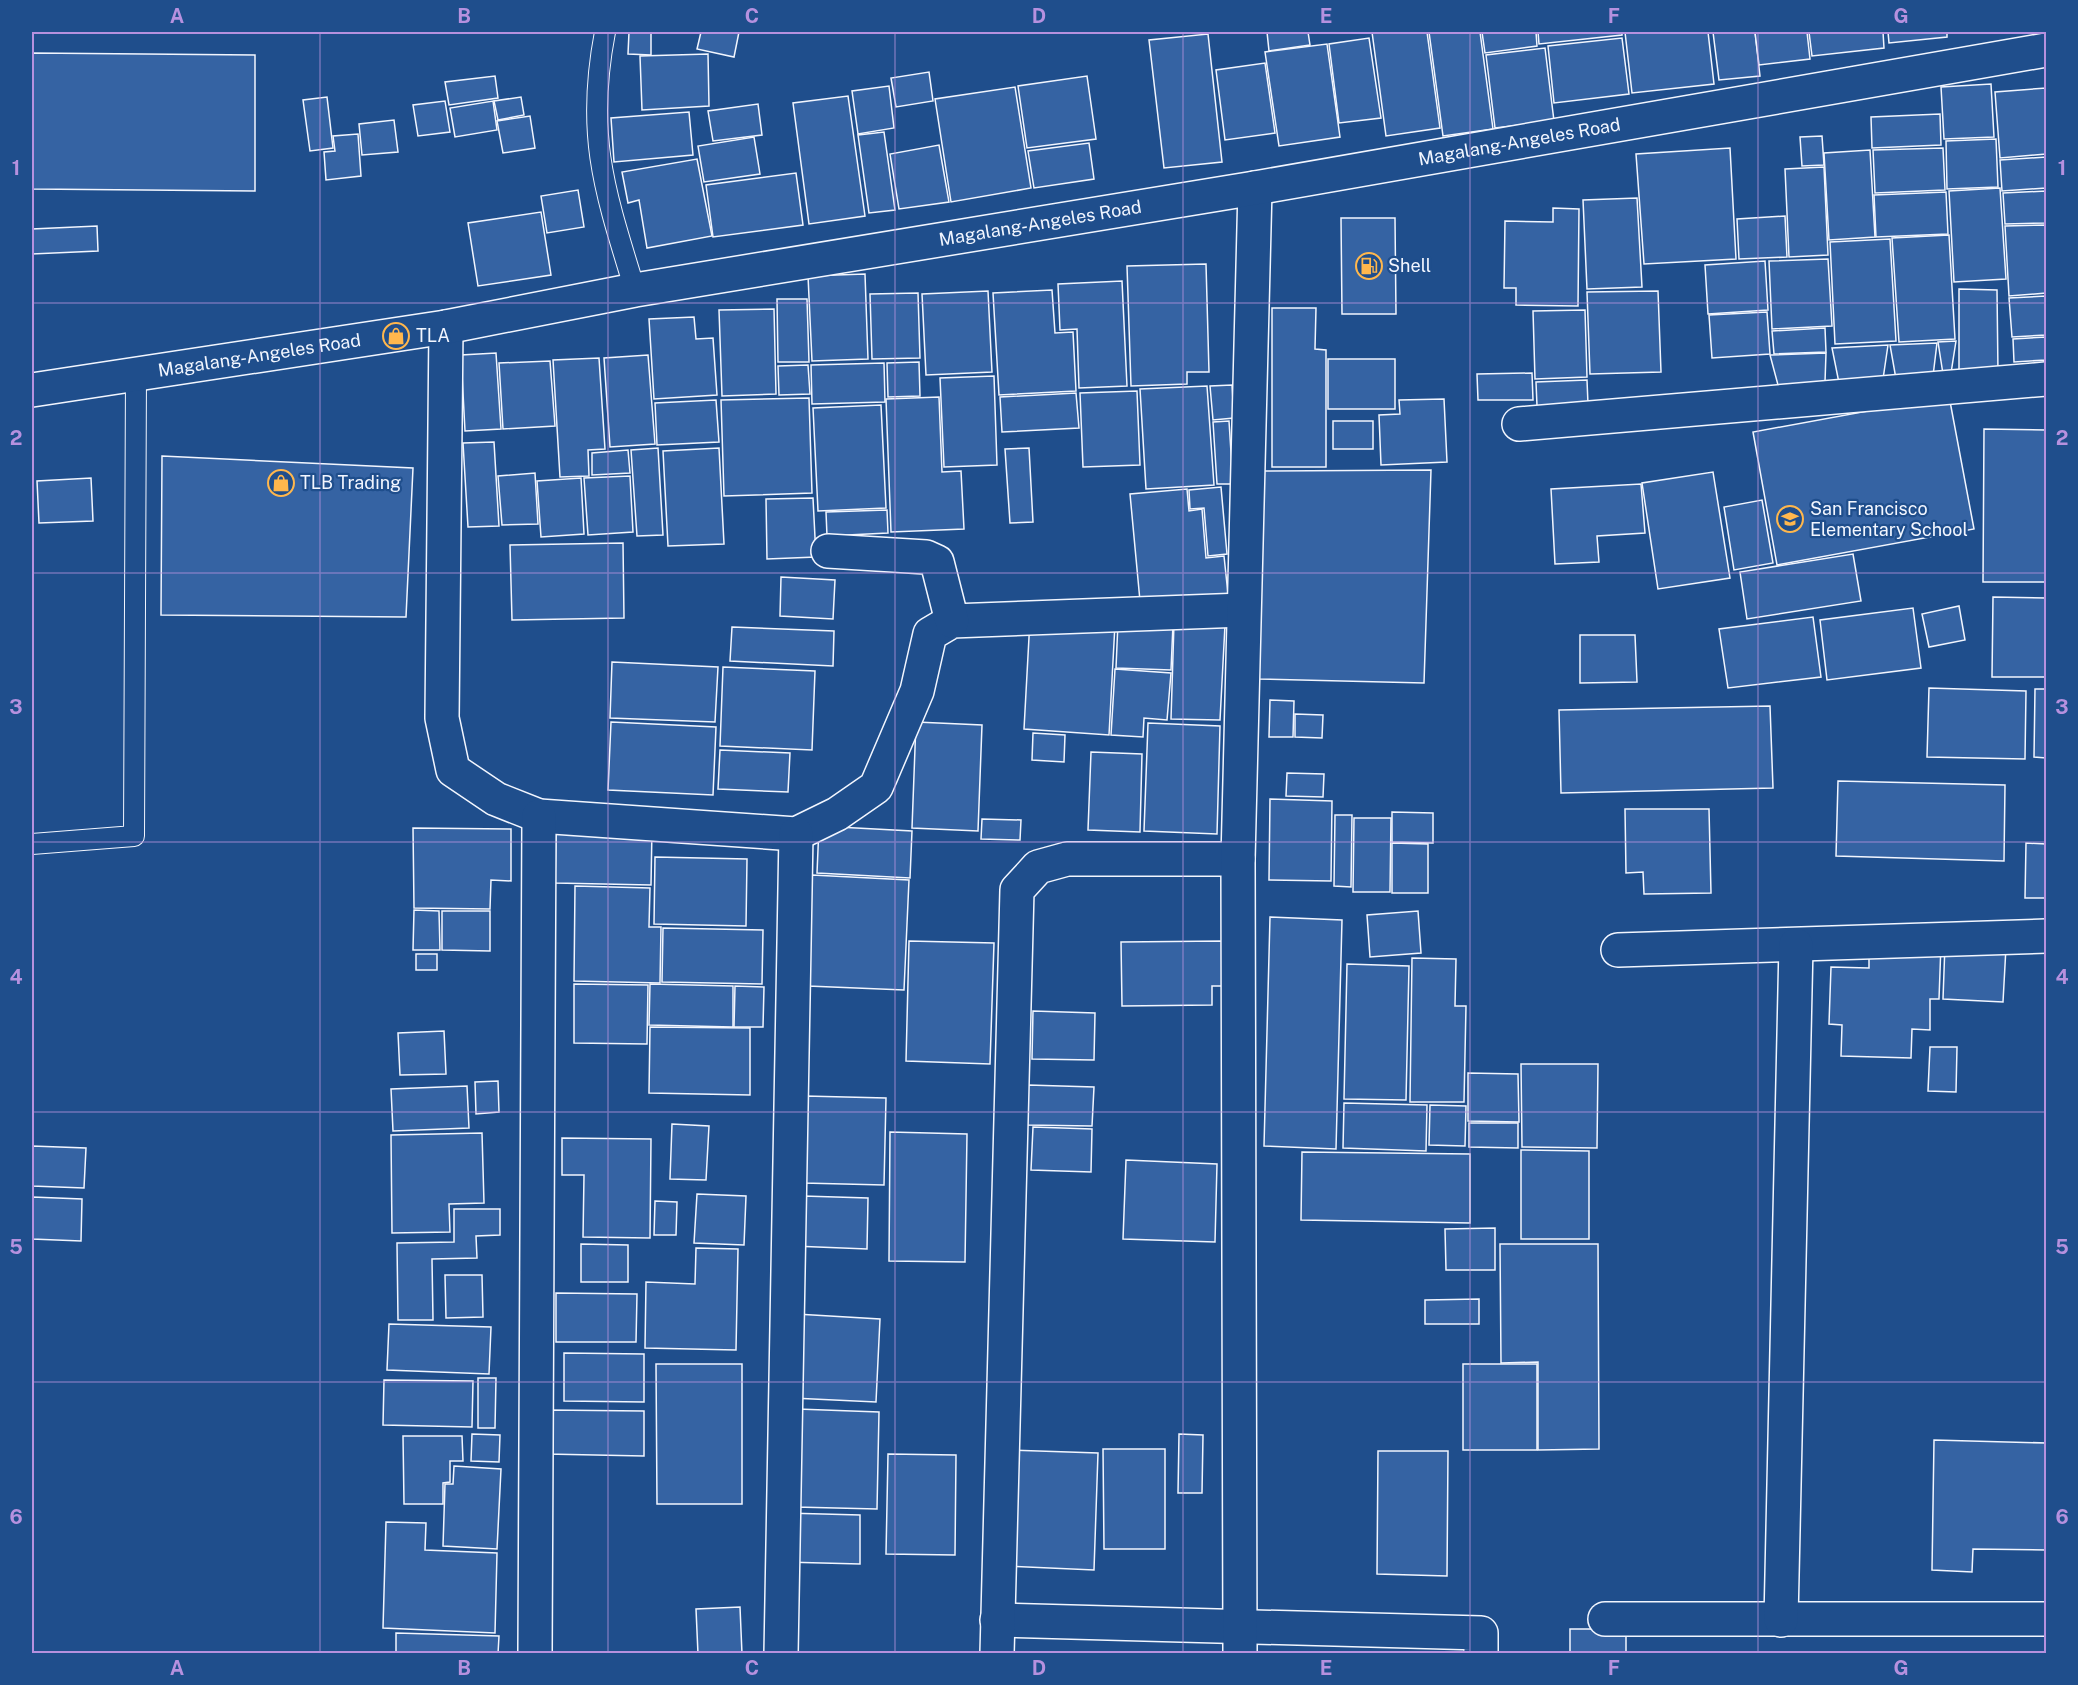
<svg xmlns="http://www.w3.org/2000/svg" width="2078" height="1685" viewBox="0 0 2078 1685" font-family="'Public Sans',sans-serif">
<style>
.building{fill:#3563a3;stroke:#f2f6ff;stroke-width:1.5}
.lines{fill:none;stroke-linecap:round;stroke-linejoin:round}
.lane-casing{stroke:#f2f6ff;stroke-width:22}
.street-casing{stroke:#f2f6ff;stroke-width:36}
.secondary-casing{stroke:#f2f6ff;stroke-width:36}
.lane{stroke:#1f4e8c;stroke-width:20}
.street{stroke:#1f4e8c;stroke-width:33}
.secondary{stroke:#1f4e8c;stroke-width:33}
.grid{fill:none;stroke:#b691df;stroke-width:1.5;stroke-opacity:0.55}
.labels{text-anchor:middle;stroke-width:4.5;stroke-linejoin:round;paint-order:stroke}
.street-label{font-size:18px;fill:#f2f6ff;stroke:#1f4e8c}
.poi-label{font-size:18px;fill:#f2f6ff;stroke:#1f4e8c;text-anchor:start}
.neatline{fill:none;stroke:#b691df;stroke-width:2}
.grid-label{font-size:20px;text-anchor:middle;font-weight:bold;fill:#b691df}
</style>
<rect width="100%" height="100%" fill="#1f4e8c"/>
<g class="building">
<path d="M629,32H651V55L628,54Z"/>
<path d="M701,32H739L734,57L697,49Z"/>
<path d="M1267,32H1308L1310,45L1269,51Z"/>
<path d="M1372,32H1427L1440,128L1386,136Z"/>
<path d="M1429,32H1480L1493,129L1443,136Z"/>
<path d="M1482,32H1536L1537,46L1485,53Z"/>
<path d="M1538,32H1622V35L1539,44Z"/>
<path d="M1625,32H1708L1714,84L1632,93Z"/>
<path d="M1713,32H1755L1760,76L1719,80Z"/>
<path d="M1755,32H1807L1810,59L1759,65Z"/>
<path d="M1809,32H1883L1884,48L1812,56Z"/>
<path d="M1888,32H1947V37L1889,43Z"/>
<path d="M1208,34L1222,162L1164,168L1149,40Z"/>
<path d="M1369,38L1381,118L1339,123L1329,44Z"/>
<path d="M1622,38L1629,94L1554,103L1548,46Z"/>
<path d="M1327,44L1340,137L1279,146L1265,52Z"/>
<path d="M1545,48L1554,121L1495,128L1486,55Z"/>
<path d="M32,53L255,55V191L32,189Z"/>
<path d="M708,54L709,106L642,110L640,56Z"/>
<path d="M1265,63L1275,133L1225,140L1216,70Z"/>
<path d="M929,72L933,101L896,107L891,78Z"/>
<path d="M495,76L498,98L449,105L445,82Z"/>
<path d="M1087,76L1096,139L1027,148L1018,86Z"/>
<path d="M1991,84L1994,137L1944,139L1941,87Z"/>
<path d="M889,86L894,128L858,134L852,91Z"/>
<path d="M1015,87L1031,188L951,202L935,99Z"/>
<path d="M2046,88V154L2000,158L1995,92Z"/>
<path d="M848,96L865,216L809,224L793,103Z"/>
<path d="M327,97L333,148L310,151L303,100Z"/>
<path d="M521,97L524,115L498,120L494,101Z"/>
<path d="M445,101L450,132L418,136L413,105Z"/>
<path d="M493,101L497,130L455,137L450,108Z"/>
<path d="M758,104L762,135L713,141L708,111Z"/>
<path d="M689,112L693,155L614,162L611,118Z"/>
<path d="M1940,114L1941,145L1872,148L1871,117Z"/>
<path d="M530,116L535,148L503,153L497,121Z"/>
<path d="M394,120L398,152L362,155L359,124Z"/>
<path d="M884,132L895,210L869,213L858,135Z"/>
<path d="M358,134L361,176L326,180L324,152L335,151L333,136Z"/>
<path d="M1822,136L1824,165L1802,166L1800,137Z"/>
<path d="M754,137L760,174L704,182L698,146Z"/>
<path d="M1996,139L1998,187L1947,189L1946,141Z"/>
<path d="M1089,143L1094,179L1034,188L1028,151Z"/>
<path d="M939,145L949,202L899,209L890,154Z"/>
<path d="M1730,148L1736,259L1644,264L1636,154Z"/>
<path d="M1943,148L1945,190L1875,193L1873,150Z"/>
<path d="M1870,150L1875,237L1829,240L1824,153Z"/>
<path d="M2046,157V188L2002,191L2000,160Z"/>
<path d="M697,159L712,236L647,248L639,200L628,203L622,172Z"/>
<path d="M1824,167L1828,255L1789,257L1785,169Z"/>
<path d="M796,173L803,225L713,237L706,185Z"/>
<path d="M2000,188L2006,279L1954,282L1949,191Z"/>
<path d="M578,190L584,227L547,233L541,196Z"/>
<path d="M2046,191V223L2005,224L2003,193Z"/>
<path d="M1946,192L1948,234L1876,237L1874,195Z"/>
<path d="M1637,198L1642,287L1587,289L1583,200Z"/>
<path d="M1553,208L1579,209L1578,306L1516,305V288H1504L1505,221L1553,222Z"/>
<path d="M541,212L551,275L478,286L468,223Z"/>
<path d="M1785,216L1787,257L1739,259L1737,219Z"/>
<path d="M1341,218H1395L1396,314H1342Z"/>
<path d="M2046,225V293L2009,296L2005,226Z"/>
<path d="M97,226L98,251L32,254V229Z"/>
<path d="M1949,235L1955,339L1899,342L1892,238Z"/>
<path d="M1890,239L1896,341L1835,344L1830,242Z"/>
<path d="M1828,259L1832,326L1772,329L1769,261Z"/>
<path d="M1765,261L1768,310L1708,314L1705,265Z"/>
<path d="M1206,264L1209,372H1187V384L1131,386L1127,266Z"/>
<path d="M865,274L868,359L812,361L808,276Z"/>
<path d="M1122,281L1127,386L1079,388L1077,329L1060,330L1058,284Z"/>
<path d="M1959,289L1997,290L1998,373H1959Z"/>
<path d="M1052,290L1055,333L1073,332L1076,391L999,395L993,293Z"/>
<path d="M988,291L992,372L926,375L922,294Z"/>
<path d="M1658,291L1661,372L1590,374L1587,292Z"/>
<path d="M918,293L920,358L872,359L870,294Z"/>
<path d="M2046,296V335L2012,337L2009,298Z"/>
<path d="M777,299H807L809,362H778Z"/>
<path d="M1272,308H1316L1315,349L1326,350V467H1272Z"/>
<path d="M774,309L776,394L722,396L719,310Z"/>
<path d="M1585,310L1587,377L1535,379L1533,311Z"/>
<path d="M1767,312L1770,354L1712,358L1709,315Z"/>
<path d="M694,317L696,339L713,338L717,395L654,399L649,319Z"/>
<path d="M1825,328L1826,352L1774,354L1772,331Z"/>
<path d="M2046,337V360L2014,362L2013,339Z"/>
<path d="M1956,341L1951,373L1943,374L1938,342Z"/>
<path d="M1937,343L1933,376L1896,379L1890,345Z"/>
<path d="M1888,345L1883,379L1839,383L1832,348Z"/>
<path d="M496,353L501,429L465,431L461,355Z"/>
<path d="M1826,353L1825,382L1778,385L1770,355Z"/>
<path d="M648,355L655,444L610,447L604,358Z"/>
<path d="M599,358L605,449L588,450L589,476L560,477L553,360Z"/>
<rect x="1328" y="359" width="67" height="50"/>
<path d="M550,361L555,426L503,429L499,363Z"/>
<path d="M919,362L920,396L888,397L887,363Z"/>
<path d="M884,363L885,402L812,404L811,365Z"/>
<path d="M808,365L810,394L779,395L778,366Z"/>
<path d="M1532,373L1533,400H1478L1477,374Z"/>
<path d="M994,376L997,465L944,467L940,378Z"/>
<path d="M1587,380L1588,404L1537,406L1536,382Z"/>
<path d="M1232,385L1234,418L1213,420L1210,386Z"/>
<path d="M1207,386L1214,485L1146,489L1140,389Z"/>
<path d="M1137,391L1140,465L1083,467L1080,393Z"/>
<path d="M1076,393L1079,428L1002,432L1000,397Z"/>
<path d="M1949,396L1974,529L1777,565L1753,432Z"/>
<path d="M939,397L942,472L961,471L964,529L891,532L886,399Z"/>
<path d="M809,398L812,493L724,496L721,400Z"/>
<path d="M1444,399L1447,462L1381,465L1379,415L1400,414L1399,400Z"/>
<path d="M716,400L719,442L657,445L655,403Z"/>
<path d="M881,405L886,508L818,511L813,408Z"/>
<path d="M1229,421L1233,484H1217L1213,422Z"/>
<rect x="1333" y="421" width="40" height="28"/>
<path d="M1984,429L2046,430V582H1983Z"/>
<path d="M494,442L499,526L468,527L463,443Z"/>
<path d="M658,448L663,535L637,536L631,450Z"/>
<path d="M719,448L724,544L668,546L663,451Z"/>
<path d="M1029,448L1033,522L1010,523L1005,449Z"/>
<path d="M628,450L630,473L592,475V453Z"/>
<path d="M162,456L413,468L406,617L161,615Z"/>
<path d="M1431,470L1424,683L1258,679L1263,471Z"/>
<path d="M1713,472L1730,578L1658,589L1642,483Z"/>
<path d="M535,473L538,524L502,525L498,476Z"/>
<path d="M630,476L633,532L588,535L584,478Z"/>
<path d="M91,478L93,521L39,523L37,481Z"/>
<path d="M581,478L584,534L541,537L537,481Z"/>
<path d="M1641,484L1645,533L1597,536L1599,562L1555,564L1551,489Z"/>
<path d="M1221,487L1227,554L1208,556L1204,508L1190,509L1189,490Z"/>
<path d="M1187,489L1189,511L1202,509L1206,558L1224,556L1228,594L1140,601L1130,494Z"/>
<path d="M813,498L816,557L767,559L766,499Z"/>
<path d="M1762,500L1773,563L1734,570L1724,507Z"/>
<path d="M887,510L888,533L827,536L826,512Z"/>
<path d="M623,543L624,618L512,620L510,545Z"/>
<path d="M1853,554L1861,601L1747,619L1740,572Z"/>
<path d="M781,577L835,580L833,619L780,616Z"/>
<path d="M1993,597L2046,598V677H1992Z"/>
<path d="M1959,606L1965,640L1929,647L1922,614Z"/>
<path d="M1913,608L1921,668L1827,680L1820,620Z"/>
<path d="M1813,617L1821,677L1728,688L1719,629Z"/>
<path d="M1030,619L1115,624L1109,735L1024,729Z"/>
<path d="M1118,622L1173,624L1171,670L1116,668Z"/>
<path d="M1174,623L1225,625L1220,720L1171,719Z"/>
<path d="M732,627L834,631L833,666L730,661Z"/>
<path d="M1580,635H1635L1637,682L1580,683Z"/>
<path d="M612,662L718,667L715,722L610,718Z"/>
<path d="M723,667L815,671L812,750L720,746Z"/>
<path d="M1115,669L1171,673L1167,720L1144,718L1143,737L1111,735Z"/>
<path d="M1929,688L2026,691L2025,759L1927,757Z"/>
<path d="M2035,689H2046V758L2034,757Z"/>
<path d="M1270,700L1294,701L1293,737H1269Z"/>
<path d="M1770,706L1773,788L1561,793L1559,710Z"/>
<path d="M1295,714L1323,715L1322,738L1295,737Z"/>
<path d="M611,722L716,727L713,795L608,790Z"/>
<path d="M916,722L982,725L978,831L912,828Z"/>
<path d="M1148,723L1220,726L1217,834L1144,831Z"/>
<path d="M1033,733L1065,735L1064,762L1032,760Z"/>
<path d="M720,750L790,753L788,792L718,789Z"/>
<path d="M1091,752L1142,754L1140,832L1088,830Z"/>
<path d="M1287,773L1324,774L1323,797L1286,796Z"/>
<path d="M1838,781L2005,785L2004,861L1836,856Z"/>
<path d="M1270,799L1332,801L1331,881L1269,880Z"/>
<path d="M1625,809H1709L1711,893L1644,894L1643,872L1626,873Z"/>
<path d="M1392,812L1433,813V843L1392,842Z"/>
<path d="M1335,815H1352L1351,887L1334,886Z"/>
<path d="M1354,818H1391L1390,892H1353Z"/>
<path d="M982,819L1021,820L1020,840L981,839Z"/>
<path d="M819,826L912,831L910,878L817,873Z"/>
<path d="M413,828L511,829V881L491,880L490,909L414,908Z"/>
<path d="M556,828L652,829L651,885L555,883Z"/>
<path d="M1392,843L1428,844V893H1392Z"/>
<path d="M2026,843L2046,844V898H2025Z"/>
<path d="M655,857L747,859L746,926L654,924Z"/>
<path d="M812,875L909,880L904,990L808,986Z"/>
<path d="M575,886L650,888L649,927H661L660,983L574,981Z"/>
<path d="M414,910L439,911L440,950H413Z"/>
<path d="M442,911H490V951L442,950Z"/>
<path d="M1418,911L1421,953L1370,957L1367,915Z"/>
<path d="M1270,917L1342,920L1336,1149L1264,1146Z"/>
<path d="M663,928L763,930L762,984L662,982Z"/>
<path d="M909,941L994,943L990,1064L906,1061Z"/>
<path d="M1223,941V986H1212V1005L1122,1006L1121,942Z"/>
<path d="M1941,944L1939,999H1930V1030L1912,1029L1911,1058L1841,1056L1842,1025L1829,1024L1831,967L1869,968V953Z"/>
<path d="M1945,944L2006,947L2003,1002L1943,999Z"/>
<rect x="416" y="954" width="21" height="16"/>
<path d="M1412,958L1456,959L1455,1006H1466L1464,1102H1410Z"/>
<path d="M1347,964L1409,966L1406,1100L1344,1099Z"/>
<path d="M574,984L648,985L647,1044L574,1043Z"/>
<path d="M650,984L733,986V1027L649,1025Z"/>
<path d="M735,986L764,987L763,1027H734Z"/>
<path d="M1033,1011L1095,1013L1094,1060L1032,1059Z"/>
<path d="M650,1027L750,1028V1095L649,1093Z"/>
<path d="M444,1031L446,1074L400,1075L398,1033Z"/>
<path d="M1930,1047H1957L1956,1092L1928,1091Z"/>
<path d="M1521,1064H1598L1597,1148L1522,1147Z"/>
<path d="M1468,1073L1518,1074L1519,1122L1468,1121Z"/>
<path d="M498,1081L499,1112L476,1114L475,1082Z"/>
<path d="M1028,1085L1094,1087L1092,1126L1026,1125Z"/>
<path d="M467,1086L469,1128L393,1131L391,1089Z"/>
<path d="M805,1096L886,1098L884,1185L803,1183Z"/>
<path d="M1344,1103L1427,1105L1426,1151L1343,1148Z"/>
<path d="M1430,1105L1466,1106L1465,1146L1429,1145Z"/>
<path d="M1469,1123H1518V1148L1469,1147Z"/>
<path d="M672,1124L709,1126L706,1180L670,1179Z"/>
<path d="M1033,1127L1092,1129L1091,1172L1031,1170Z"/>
<path d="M890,1132L967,1134L965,1262L889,1261Z"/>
<path d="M482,1133L484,1203L449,1204L450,1232L392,1233L391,1135Z"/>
<path d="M562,1138L651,1139L650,1238L583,1237L584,1175H562Z"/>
<path d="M32,1146L86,1148L84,1188L32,1186Z"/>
<path d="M1521,1150L1589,1151V1239H1521Z"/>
<path d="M1302,1152L1470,1154V1223L1301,1220Z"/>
<path d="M1126,1160L1217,1164L1215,1242L1123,1239Z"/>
<path d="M697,1194L746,1196L744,1245L694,1243Z"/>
<path d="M803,1196L868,1198L867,1249L793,1246Z"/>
<path d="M32,1197L82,1199L81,1241L32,1239Z"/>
<path d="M655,1201L677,1202L676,1235H654Z"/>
<path d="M454,1209H500V1235L476,1236L477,1258L432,1259L433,1320H398L397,1243L454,1242Z"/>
<path d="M1495,1228V1270H1446L1445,1229Z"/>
<path d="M581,1244L628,1245V1282H581Z"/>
<path d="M1500,1244H1598L1599,1449L1538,1450V1362L1501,1363Z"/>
<path d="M696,1248L738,1249L736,1350L645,1348L646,1282L695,1284Z"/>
<path d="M445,1275H482L483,1317L446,1318Z"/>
<path d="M556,1293L637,1294L636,1342H556Z"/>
<path d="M1479,1299V1324H1425V1300Z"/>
<path d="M796,1314L880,1319L876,1402L792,1398Z"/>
<path d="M389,1324L491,1327L489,1374L387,1370Z"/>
<path d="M564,1353L644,1354V1402L564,1401Z"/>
<path d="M656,1364H742V1504H657Z"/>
<rect x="1463" y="1364" width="74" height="86"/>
<path d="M478,1378H496L495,1428H478Z"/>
<path d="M384,1380L473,1381L472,1427L383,1425Z"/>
<path d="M797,1409L879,1412L877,1509L795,1507Z"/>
<path d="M547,1410L644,1411V1456L546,1454Z"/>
<path d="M472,1434L500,1435L499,1462L471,1461Z"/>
<path d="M1179,1434L1203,1435L1202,1493H1178Z"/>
<path d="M403,1436H462L463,1461H450V1482L443,1483V1504H404Z"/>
<path d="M1934,1440L2046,1443V1550L1973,1549L1972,1572L1932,1570Z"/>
<path d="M1103,1449H1165V1549H1104Z"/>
<path d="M1009,1450L1098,1453L1094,1570L1005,1566Z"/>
<path d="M1378,1451H1448L1447,1576L1377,1574Z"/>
<path d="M888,1454L956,1455L955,1555L886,1554Z"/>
<path d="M454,1466L501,1469L497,1549L443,1546L445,1484H453Z"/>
<path d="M785,1513L860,1515V1564L784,1562Z"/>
<path d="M386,1522L426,1523L425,1550L497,1553L495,1633L383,1628Z"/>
<path d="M740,1607L742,1654H698L696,1609Z"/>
<rect x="1570" y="1629" width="56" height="25"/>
<path d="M396,1633L499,1636L498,1654H396Z"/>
</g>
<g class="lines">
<defs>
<g id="lane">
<path d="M605,32C585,136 605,192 635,290"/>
<path d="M32,844L134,836L136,374"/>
</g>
<g id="street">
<path d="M446,327L442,718L453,770L496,799L539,816L796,834L837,814L876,787L917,691L930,634L952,621L1243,610"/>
<path d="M1519,424L2046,379"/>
<path d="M828,551L926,557L937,562L952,621"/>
<path d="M1618,950L2046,936"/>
<path d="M1605,1619H2046"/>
<path d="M997,1620L1481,1633V1654"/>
<path d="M1781,1620L1796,945"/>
<path d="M535,1654L539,816"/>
<path d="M781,1654L796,834"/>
<path d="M997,1654L1017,890L1038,867L1067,859H1238"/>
<path d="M1240,1654L1238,859L1255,188"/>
</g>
<g id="secondary">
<path id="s1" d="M32,390L446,327L635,290L1255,188L2046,50"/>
</g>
</defs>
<use href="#lane" class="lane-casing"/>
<use href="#street" class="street-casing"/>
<use href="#secondary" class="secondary-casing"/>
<use href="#lane" class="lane"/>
<use href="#street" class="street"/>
<use href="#secondary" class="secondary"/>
</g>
<path class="grid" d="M320,32V1654M608,32V1654M895,32V1654M1183,32V1654M1470,32V1654M1758,32V1654M32,303H2046M32,573H2046M32,842H2046M32,1112H2046M32,1382H2046"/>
<defs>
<symbol id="fuel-ring" viewBox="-11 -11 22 22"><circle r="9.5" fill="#1f4e8c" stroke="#ffb74d" stroke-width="1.5"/><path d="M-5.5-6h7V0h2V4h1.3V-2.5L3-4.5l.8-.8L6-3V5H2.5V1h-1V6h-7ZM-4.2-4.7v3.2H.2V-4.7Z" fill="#ffb74d"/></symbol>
<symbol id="shop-ring" viewBox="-11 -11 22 22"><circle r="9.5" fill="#1f4e8c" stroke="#ffb74d" stroke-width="1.5"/><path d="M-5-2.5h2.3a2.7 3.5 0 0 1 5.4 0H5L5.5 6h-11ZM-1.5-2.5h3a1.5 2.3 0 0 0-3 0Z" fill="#ffb74d"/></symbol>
<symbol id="school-ring" viewBox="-11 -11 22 22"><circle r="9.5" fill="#1f4e8c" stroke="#ffb74d" stroke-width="1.5"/><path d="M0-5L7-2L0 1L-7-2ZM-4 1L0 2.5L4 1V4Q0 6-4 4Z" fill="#ffb74d"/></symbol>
</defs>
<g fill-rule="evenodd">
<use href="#fuel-ring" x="1354" y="251" width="30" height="30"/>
<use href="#shop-ring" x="381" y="321" width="30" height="30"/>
<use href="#shop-ring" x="266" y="468" width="30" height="30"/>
<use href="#school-ring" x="1775" y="504" width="30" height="30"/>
</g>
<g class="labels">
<g class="street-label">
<text dy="6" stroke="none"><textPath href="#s1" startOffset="1508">Magalang-Angeles Road</textPath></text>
<text dy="6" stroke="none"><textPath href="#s1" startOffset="1022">Magalang-Angeles Road</textPath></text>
<text dy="6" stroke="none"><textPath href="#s1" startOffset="230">Magalang-Angeles Road</textPath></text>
</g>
<g class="poi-label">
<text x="1388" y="272">Shell</text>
<text x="416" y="342">TLA</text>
<text x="300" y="489">TLB Trading</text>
<text x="1810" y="515">San Francisco<tspan x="1810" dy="21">Elementary School</tspan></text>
</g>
</g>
<rect width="2078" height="1685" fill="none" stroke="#1f4e8c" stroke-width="66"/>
<rect x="33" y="33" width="2012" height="1619" class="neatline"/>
<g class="grid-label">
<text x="177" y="23">A</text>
<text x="464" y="23">B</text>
<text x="752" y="23">C</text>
<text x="1039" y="23">D</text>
<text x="1326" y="23">E</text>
<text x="1614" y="23">F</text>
<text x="1901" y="23">G</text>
<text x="16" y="175">1</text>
<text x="2062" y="175">1</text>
<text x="16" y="445">2</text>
<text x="2062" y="445">2</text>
<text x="16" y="714">3</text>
<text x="2062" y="714">3</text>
<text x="16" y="984">4</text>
<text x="2062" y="984">4</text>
<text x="16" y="1254">5</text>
<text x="2062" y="1254">5</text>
<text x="16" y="1524">6</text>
<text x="2062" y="1524">6</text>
<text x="177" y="1675">A</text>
<text x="464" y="1675">B</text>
<text x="752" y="1675">C</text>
<text x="1039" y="1675">D</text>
<text x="1326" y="1675">E</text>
<text x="1614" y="1675">F</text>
<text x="1901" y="1675">G</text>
</g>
</svg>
